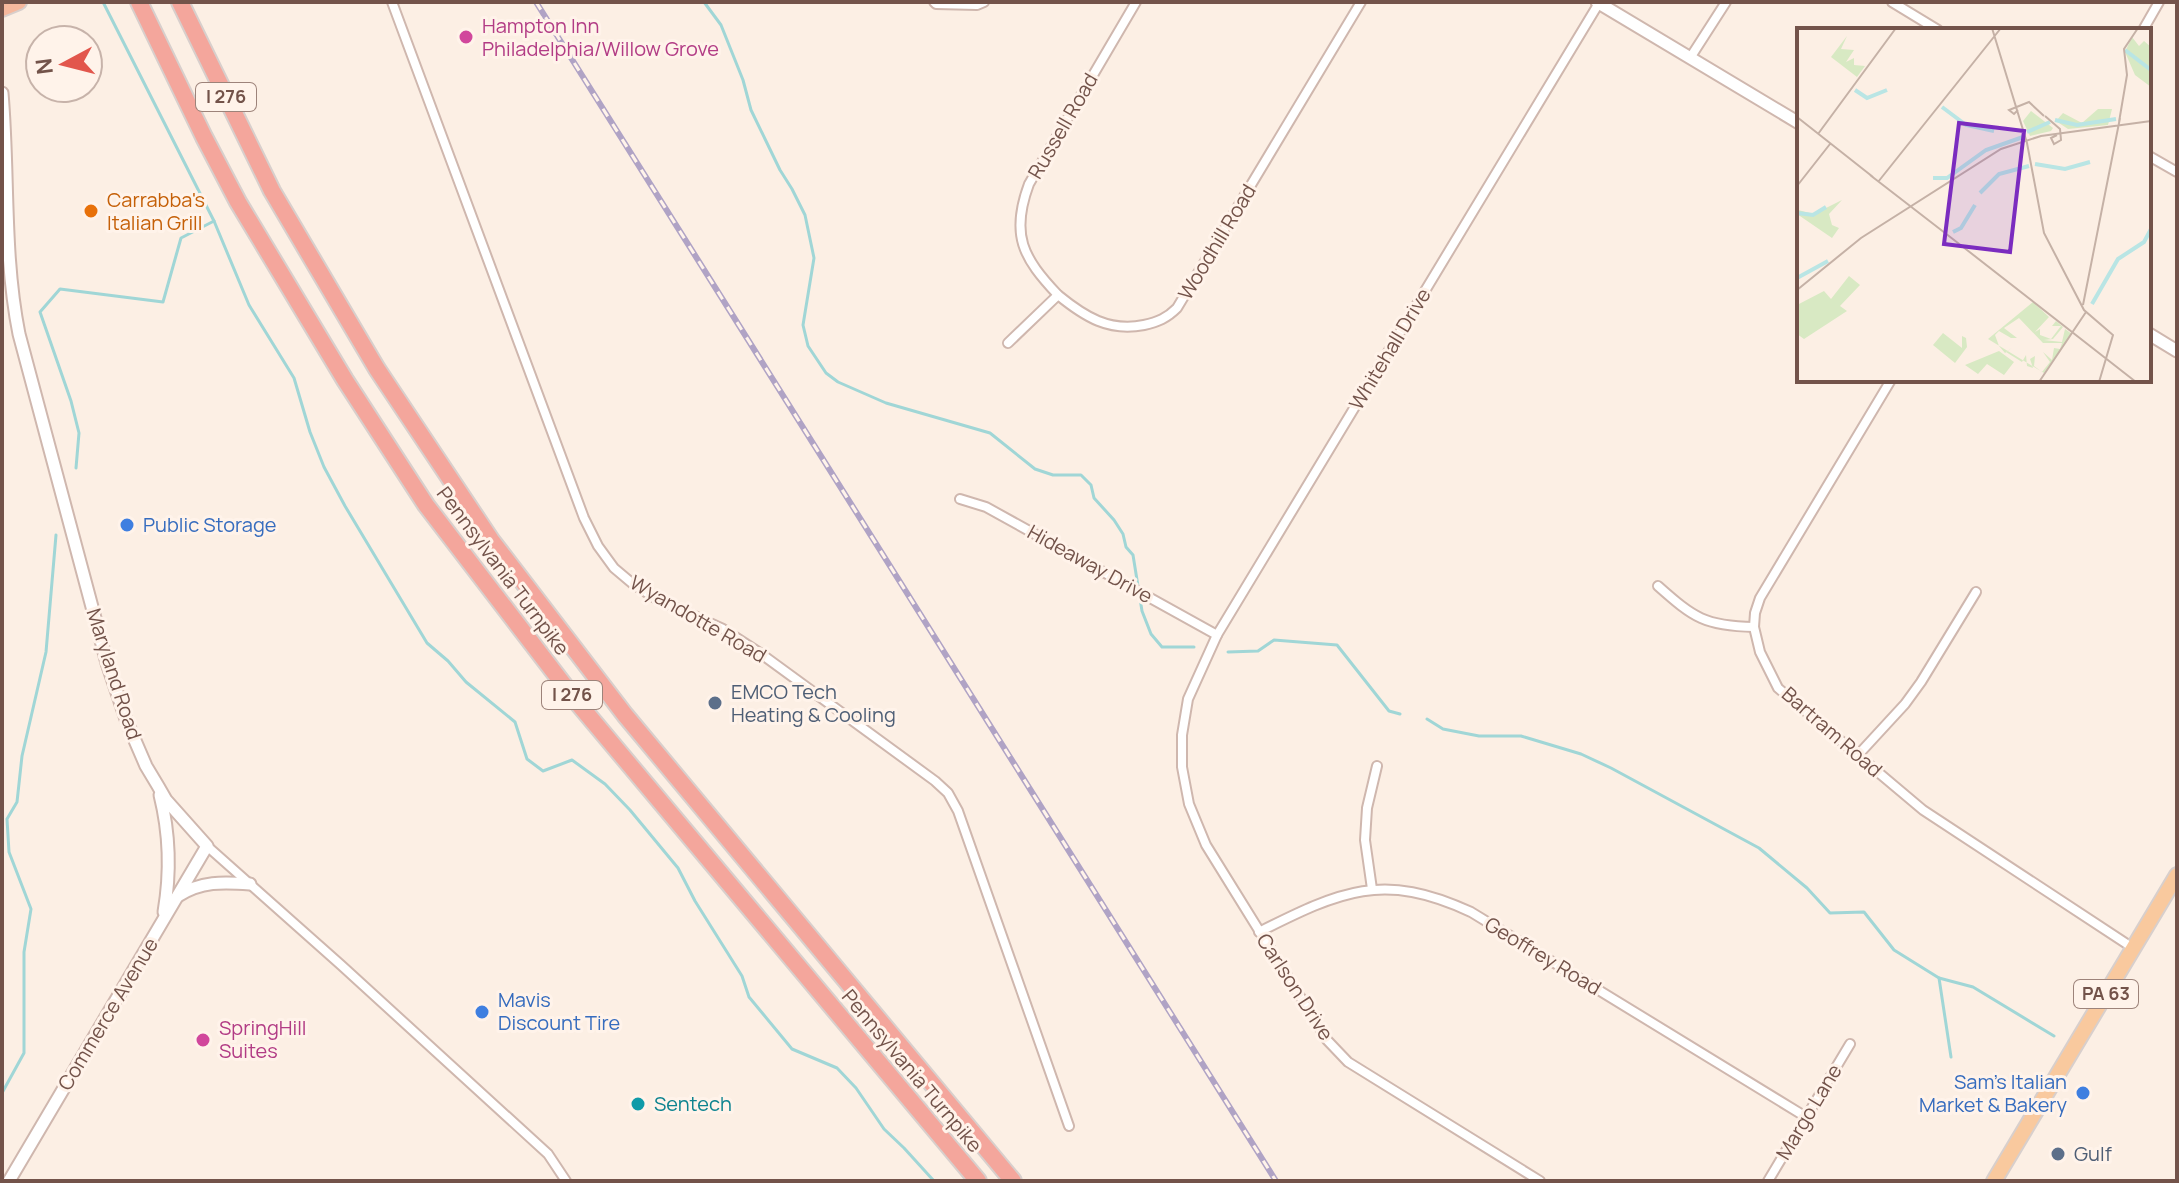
<svg xmlns="http://www.w3.org/2000/svg" width="2179" height="1183" viewBox="0 0 2179 1183" font-family="Manrope,sans-serif">
<style>
.lines{fill:none;stroke-linecap:round;stroke-linejoin:round}
.stream{stroke:#a0d6d6;stroke-width:3}
.minor-casing{stroke:#cfb7ae;stroke-width:12}
.tertiary-casing{stroke:#cfb7ae;stroke-width:15}
.primary-casing{stroke:#d8cfcc;stroke-width:18}
.trunk-casing{stroke:#d8cfcc;stroke-width:18}
.motorway-casing{stroke:#d8cfcc;stroke-width:20}
.minor{stroke:#fff;stroke-width:8}
.tertiary{stroke:#fff;stroke-width:11}
.primary{stroke:#f9c99e;stroke-width:14}
.trunk{stroke:#f6b89d;stroke-width:14}
.motorway{stroke:#f4a69c;stroke-width:16}
.rail-casing{stroke:#b0a3c5;stroke-width:6}
.rail{stroke:#fff3ea;stroke-width:3;stroke-dasharray:9;stroke-linecap:butt}
.hotel-dot{fill:#d1479c;stroke:#fff3ea;stroke-width:3}
.food-dot{fill:#e8710a;stroke:#fff3ea;stroke-width:3}
.shop-dot{fill:#3f7fe0;stroke:#fff3ea;stroke-width:3}
.service-dot{fill:#5c6f8a;stroke:#fff3ea;stroke-width:3}
.culture-dot{fill:#0f9aa8;stroke:#fff3ea;stroke-width:3}
.labels{text-anchor:middle;stroke-width:6;stroke-linejoin:round;paint-order:stroke}
.shield{fill:#fff3ea;stroke:#9d837a;stroke-width:2}
.shield-label{font-size:18px;font-weight:bold;fill:#73534a}
.hotel-label{font-size:20px;fill:#b23c85;stroke:#fff3ea;text-anchor:start}
.street-label{font-size:20px;fill:#73534a;stroke:#fff3ea}
.food-label{font-size:20px;fill:#c56008;stroke:#fff3ea;text-anchor:start}
.shop-label{font-size:20px;fill:#366cbe;stroke:#fff3ea;text-anchor:start}
.service-label{font-size:20px;fill:#4e5e75;stroke:#fff3ea;text-anchor:start}
.culture-label{font-size:20px;fill:#0d838f;stroke:#fff3ea;text-anchor:start}
.inset-river{fill:none;stroke:#b9e5e4;stroke-width:4}
.inset-road{fill:none;stroke:#c5b1a6;stroke-width:2}
.view{fill:#7b2cbf;fill-opacity:0.15;stroke:#7b2cbf;stroke-width:4}
.inset-edge{fill:none;stroke:#73534a;stroke-width:4}
</style>
<rect width="100%" height="100%" fill="#fcefe4"/>
<g class="lines">
<g class="stream">
<path d="M103,2L214,221L249,305L294,378L310,432L324,467L345,506L427,643L448,661L466,682L515,722L527,759L543,771L572,760L605,784L630,810L678,868L695,901L742,976L749,997L792,1049L837,1068L856,1088L884,1129L904,1148L934,1181"/>
<path d="M704,2L721,25L743,80L751,110L780,170L792,189L805,215L814,258L803,325L808,346L826,373L838,382L886,403L990,433L1035,469L1053,475H1081L1091,485L1094,498L1114,520L1123,534L1126,547L1133,555L1142,611L1151,634L1162,647H1194"/>
<path d="M76,468L79,433L71,401L40,312L60,289L163,302L181,238L214,221"/>
<path d="M1228,652L1258,651L1274,640L1337,645L1389,711L1400,714"/>
<path d="M1427,719L1443,729L1479,736H1521L1581,754L1611,768L1759,848L1807,888L1830,913L1864,912L1894,950L1939,978L1951,1057"/>
<path d="M1939,978L1973,987L2054,1036"/>
<path d="M2,1093L24,1053V952L31,909L9,852L7,819L17,802L22,756L46,652L56,535"/>
</g>
<defs>
<g id="minor">
<path d="M392,2L584,518L598,546L614,568L633,584L655,598L723,629L760,653L935,781L948,793L958,811L1069,1126"/>
<path d="M934,2L936,4L977,5L984,2"/>
<path d="M1892,2L1938,30"/>
<path d="M2143,30L2159,2"/>
<path d="M1690,58L1726,2"/>
<path d="M2149,156L2177,172"/>
<path d="M1058,295C1023,258 1010,235 1029,184L1136,2"/>
<path d="M1008,343L1058,295C1085,317 1109,332 1144,325C1158,322 1167,318 1177,308L1361,2"/>
<path d="M1891,380L1760,598L1755,613L1754,627L1760,652L1778,688L1923,810L2133,948"/>
<path d="M960,499L986,507L1217,635"/>
<path d="M1658,586C1694,618 1705,626 1754,627"/>
<path d="M1858,755L1905,704L1921,682L1976,592"/>
<path d="M207,846L341,965L548,1154L566,1181"/>
<path d="M1372,889L1365,840L1367,808L1377,766"/>
<path d="M1259,932C1341,891 1383,871 1471,912L1806,1117"/>
<path d="M1540,1181L1348,1062L1327,1040L1206,845L1189,804L1182,767V735L1188,699L1217,635L1599,3"/>
<path d="M1768,1181L1850,1044"/>
</g>
<g id="tertiary">
<path d="M1597,2L1799,123"/>
<path d="M2,93C9,173 3,254 19,334L107,663L127,722L146,766L158,786L166,800L207,846L9,1181"/>
<path d="M2149,334L2177,351"/>
<path d="M160,795C170,835 171,871 164,912"/>
<path d="M178,896C201,881 223,882 250,884"/>
</g>
<path id="primary" d="M1994,1181L2177,875"/>
<path id="trunk" d="M2,9L19,2"/>
<g id="motorway">
<path d="M139,2L204,137L238,202L345,380L426,505L577,702L978,1181"/>
<path d="M180,2L272,191L377,369L491,540L625,715L1013,1181"/>
</g>
</defs>
<use href="#minor" class="minor-casing"/>
<use href="#tertiary" class="tertiary-casing"/>
<use href="#primary" class="primary-casing"/>
<use href="#trunk" class="trunk-casing"/>
<use href="#motorway" class="motorway-casing"/>
<use href="#minor" class="minor"/>
<use href="#tertiary" class="tertiary"/>
<use href="#primary" class="primary"/>
<use href="#trunk" class="trunk"/>
<use href="#motorway" class="motorway"/>
<defs>
<path id="rail" d="M536,2L1276,1181"/>
</defs>
<use href="#rail" class="rail-casing"/>
<use href="#rail" class="rail"/>
</g>
<g class="hotel-dot">
<circle cx="466" cy="37" r="8"/>
<circle cx="203" cy="1040" r="8"/>
</g>
<circle class="food-dot" cx="91" cy="211" r="8"/>
<g class="shop-dot">
<circle cx="127" cy="525" r="8"/>
<circle cx="482" cy="1012" r="8"/>
<circle cx="2083" cy="1093" r="8"/>
</g>
<g class="service-dot">
<circle cx="715" cy="703" r="8"/>
<circle cx="2058" cy="1154" r="8"/>
</g>
<circle class="culture-dot" cx="638" cy="1104" r="8"/>
<g class="labels">
<g class="shield">
<rect x="196" y="83" width="60" height="28" rx="6"/>
<rect x="542" y="681" width="60" height="28" rx="6"/>
<rect x="2074" y="980" width="64" height="28" rx="6"/>
</g>
<g class="shield-label">
<text x="226" y="103">I 276</text>
<text x="572" y="701">I 276</text>
<text x="2106" y="1000">PA 63</text>
</g>
<g class="hotel-label">
<text x="482" y="33">Hampton Inn<tspan x="482" dy="23">Philadelphia/Willow Grove</tspan></text>
<text x="219" y="1035">SpringHill<tspan x="219" dy="23">Suites</tspan></text>
</g>
<g class="street-label">
<text transform="translate(1063 126) rotate(-60)" y="7">Russell Road</text>
<text transform="translate(1217 242) rotate(-59)" y="7">Woodhill Road</text>
<text transform="translate(1390 349) rotate(-59)" y="7">Whitehall Drive</text>
<text transform="translate(1090 564) rotate(29)" y="7">Hideaway Drive</text>
<text transform="translate(503 571) rotate(53)" y="7">Pennsylvania Turnpike</text>
<text transform="translate(698 619) rotate(30)" y="7">Wyandotte Road</text>
<text transform="translate(114 674) rotate(72)" y="7">Maryland Road</text>
<text transform="translate(1832 732) rotate(41)" y="7">Bartram Road</text>
<text transform="translate(1543 956) rotate(31)" y="7">Geoffrey Road</text>
<text transform="translate(1295 987) rotate(57)" y="7">Carlson Drive</text>
<text transform="translate(108 1014) rotate(-59)" y="7">Commerce Avenue</text>
<text transform="translate(912 1071) rotate(50)" y="7">Pennsylvania Turnpike</text>
<text transform="translate(1809 1112) rotate(-59)" y="7">Margo Lane</text>
</g>
<g class="food-label">
<text x="107" y="207">Carrabba's<tspan x="107" dy="23">Italian Grill</tspan></text>
</g>
<g class="shop-label">
<text x="143" y="532">Public Storage</text>
<text x="498" y="1007">Mavis<tspan x="498" dy="23">Discount Tire</tspan></text>
<text x="2067" y="1089" text-anchor="end">Sam's Italian<tspan x="2067" dy="23">Market &amp; Bakery</tspan></text>
</g>
<g class="service-label">
<text x="731" y="699">EMCO Tech<tspan x="731" dy="23">Heating &amp; Cooling</tspan></text>
<text x="2074" y="1161">Gulf</text>
</g>
<g class="culture-label">
<text x="654" y="1111">Sentech</text>
</g>
</g>
<g transform="translate(1797 28)">
<rect width="354" height="354" fill="#fcefe4"/>
<path d="M50,8L44,21L57,22L49,34L57,30V37L68,38L60,49L34,29ZM335,9L342,18L347,13L354,19V59L338,47L328,24ZM301,81H315L311,97L271,101L259,93L266,85L285,95ZM234,83L256,100L254,103L233,108L226,93ZM45,172L32,186L35,197L42,200L35,210L0,186L1,182L17,186ZM52,248L63,257L43,278L50,283L7,311L0,306V277L27,263L34,271ZM236,274L252,289L238,304L243,301V307L254,311L264,298H255L259,293L266,299L256,311L247,312L265,314L268,301L275,306L247,345L191,311ZM222,290L246,315H265L263,321L257,320L255,332L246,324L253,334L245,344L237,338L238,328L233,331L236,340L230,338L229,327L225,334L209,324L216,319L208,325L202,318L198,307L202,303L214,310H220L207,300ZM146,305L165,320V308L169,310L170,319L158,335L136,317ZM202,323L217,334L207,347L190,336L181,346L168,337Z" fill="#d8e9c3" fill-rule="evenodd"/>
<path class="inset-river" d="M328,22L354,42M58,62L70,70L90,62M145,79L169,97L197,103M258,92L280,97L319,91M230,104L253,94M238,136L268,141L293,134M136,150H150L189,122L226,109M183,165L202,146L232,138M0,185L16,187L29,179M156,204L164,200L178,177M0,250L31,233M295,276L321,231L347,214L354,201"/>
<path class="inset-road" d="M195,0L230,115L247,205L287,282L316,307L302,354M221,82L217,86L212,82L232,74L247,88M248,88L263,101L264,112L257,116L254,110L260,107M0,89L76,149M322,94L330,47L327,21L341,0M21,106L99,0M73,147L170,222M81,154L204,0M0,158L33,116M170,222L339,354M0,262L64,210L204,121L244,108L354,93M286,277L323,90M242,354L289,284"/>
<path class="view" d="M162,95L227,103L213,224L147,216Z"/>
<rect width="354" height="354" class="inset-edge"/>
</g>
<rect width="2179" height="1183" fill="none" stroke="#73534a" stroke-width="8"/>
<g transform="translate(64 64) rotate(263)"><circle r="38" fill="#fff3ea" stroke="#c7b3aa" stroke-width="2"/>
<path d="M0-6L14 30L0 20L-14 30Z" fill="#e2564c"/>
<text y="-12" font-size="22" font-weight="bold" text-anchor="middle" fill="#73534a">N</text>
</g>
</svg>
